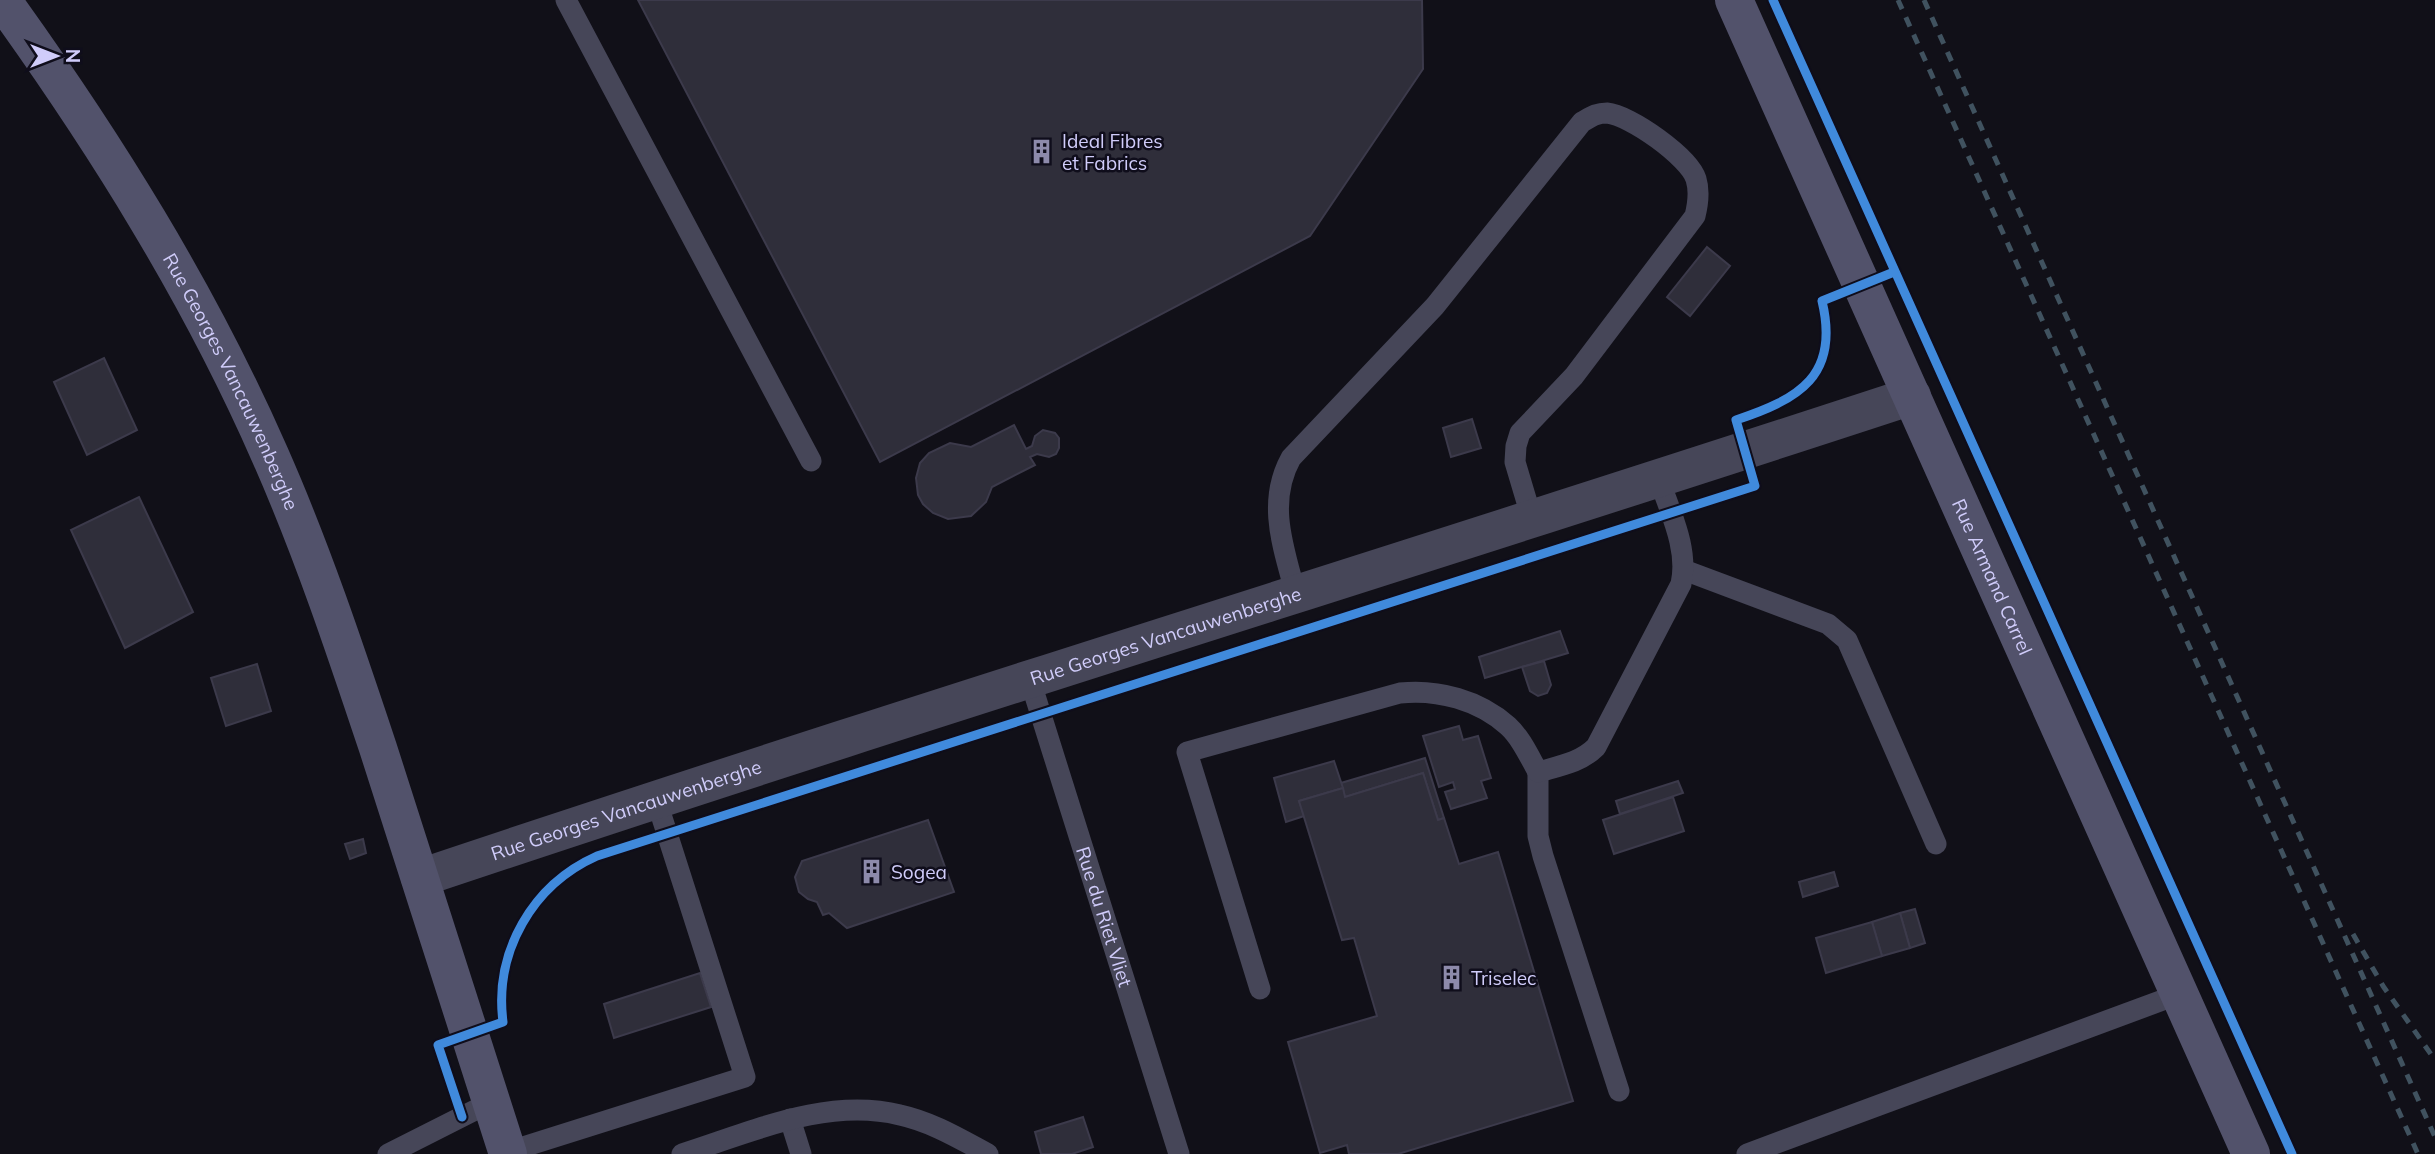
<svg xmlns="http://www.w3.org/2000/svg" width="2435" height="1154" viewBox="0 0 2435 1154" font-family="Mulish,sans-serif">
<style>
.building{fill:#2f2e3a;stroke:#3c3a4b;stroke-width:2}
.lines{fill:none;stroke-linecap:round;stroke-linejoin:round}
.lane{stroke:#464658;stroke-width:21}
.street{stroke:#464658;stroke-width:38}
.secondary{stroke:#52526b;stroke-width:38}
.rail{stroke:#40525f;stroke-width:5;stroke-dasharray:10 9;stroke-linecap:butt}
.cycleway-casing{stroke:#0f0d1b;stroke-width:13}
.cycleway{stroke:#408adc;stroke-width:9}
.labels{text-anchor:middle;stroke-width:5;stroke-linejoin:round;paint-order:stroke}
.poi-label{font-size:19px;fill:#d0ccfa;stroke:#0f0d1b;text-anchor:start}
.street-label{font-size:19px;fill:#d0ccfa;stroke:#0f0d1b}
</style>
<rect width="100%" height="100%" fill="#111018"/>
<g class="building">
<path d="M638,0H1422L1423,69L1310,236L880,462Z"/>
<path d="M1707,247L1730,266L1690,316L1667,297Z"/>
<path d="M104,358L137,430L87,455L54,382Z"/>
<path d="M1472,419L1481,448L1451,457L1443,428Z"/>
<path d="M1014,425L1026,449L1032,446L1035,436L1043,430L1055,433L1059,438V448L1056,454L1049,457L1037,454L1030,457L1035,465L992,487L986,502L971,516L948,519L933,513L923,504L918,495L916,478L920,463L929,453L950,443L971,447Z"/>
<path d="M139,497L193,612L125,648L71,530Z"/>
<path d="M1560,631L1568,653L1485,678L1479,657Z"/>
<path d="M1544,661L1551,685L1547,693L1538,696L1530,691L1522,667Z"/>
<path d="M257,664L271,711L226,726L211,678Z"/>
<path d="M1459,726L1463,740L1478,736L1491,778L1481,781L1487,798L1451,809L1445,792L1455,789L1453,782L1439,787L1423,736Z"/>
<path d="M1425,758L1444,818L1438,820L1423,773L1345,797L1341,783Z"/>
<path d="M1334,761L1343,788L1299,801L1304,816L1286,822L1274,778Z"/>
<path d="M1423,773L1438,820L1444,818L1459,864L1498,852L1573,1101L1398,1154H1349L1347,1145L1320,1153L1288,1042L1377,1016L1354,938L1342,940L1299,801L1343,788L1345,797Z"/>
<path d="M1678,781L1683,793L1620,814L1616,801Z"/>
<path d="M1673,797L1684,831L1614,854L1603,820Z"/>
<path d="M928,820L954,892L847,928L829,913L823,915L817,902L808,899L799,892L795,877L802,861Z"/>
<path d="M363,839L366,853L350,859L345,844Z"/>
<path d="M1834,872L1838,886L1803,897L1799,882Z"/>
<path d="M1915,909L1925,943L1910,948L1900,913Z"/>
<path d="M1900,913L1910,948L1882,956L1872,922Z"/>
<path d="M1872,922L1882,956L1826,973L1816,938Z"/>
<path d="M700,973L711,1007L614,1038L604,1004Z"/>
<path d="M1083,1117L1093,1147L1072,1154H1041L1035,1132Z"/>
</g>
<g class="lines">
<g class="lane">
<path d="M566,0L811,461"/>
<path d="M1684,570L1828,624L1847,640L1936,844"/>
<path d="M1296,595C1284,549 1266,503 1291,458L1435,306L1582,122C1591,117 1596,113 1607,113C1630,115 1689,157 1696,179C1700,192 1698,204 1695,216L1574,376L1520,433L1516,446L1515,462L1532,519"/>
<path id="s1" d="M1030,680L1179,1154"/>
<path d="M1538,772V836L1543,856L1619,1091"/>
<path d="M1260,989L1187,752L1400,693C1438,689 1479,700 1508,726C1521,738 1529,756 1538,772C1559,766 1580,763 1596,747L1681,584C1689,549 1670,512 1659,479"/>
<path d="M790,1119L801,1154"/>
<path d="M507,1152L745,1077L656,799"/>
<path d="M388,1154L491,1102"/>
<path d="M682,1154C752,1132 826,1097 900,1115C932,1122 960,1139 988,1154"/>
<path d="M1747,1154L2179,994"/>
</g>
<path class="street" id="s2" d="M420,878C915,712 1415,559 1912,396"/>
<g class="secondary">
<path id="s3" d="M2,0C105,143 199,293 270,455C312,550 345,649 378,748C422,883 464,1019 508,1154"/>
<path id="s4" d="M1734,0L2251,1154"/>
</g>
<g class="rail">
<path d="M1898,0L2418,1154"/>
<path d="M1924,0L2435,1137"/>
<path d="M2353,934L2383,986L2435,1060"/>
</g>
<defs>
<g id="cycleway">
<path d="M1773,0L2292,1154"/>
<path d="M462,1117L438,1045L503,1022C494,952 532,885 597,856L1755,486L1736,420C1799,399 1840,376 1822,301L1894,272"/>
</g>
</defs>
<use href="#cycleway" class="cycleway-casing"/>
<use href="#cycleway" class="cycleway"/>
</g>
<defs>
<symbol id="building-bare" viewBox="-9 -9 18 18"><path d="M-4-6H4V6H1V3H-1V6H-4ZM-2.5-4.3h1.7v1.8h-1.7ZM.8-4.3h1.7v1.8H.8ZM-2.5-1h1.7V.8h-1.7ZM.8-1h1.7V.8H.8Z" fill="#8d8aab" stroke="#0f0d1b" stroke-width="2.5" paint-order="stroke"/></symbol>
</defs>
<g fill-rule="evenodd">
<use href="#building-bare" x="1024" y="134" width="35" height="35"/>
<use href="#building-bare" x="854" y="854" width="35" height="35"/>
<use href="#building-bare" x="1434" y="960" width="35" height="35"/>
</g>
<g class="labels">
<g class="poi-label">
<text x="1062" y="148">Ideal Fibres<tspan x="1062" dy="22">et Fabrics</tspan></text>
<text x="891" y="879">Sogea</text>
<text x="1471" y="985">Triselec</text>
</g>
<g class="street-label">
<text dy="7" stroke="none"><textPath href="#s3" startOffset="446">Rue Georges Vancauwenberghe</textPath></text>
<text dy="7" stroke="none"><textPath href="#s4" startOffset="632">Rue Armand Carrel</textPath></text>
<text dy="7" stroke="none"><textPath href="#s2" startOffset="784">Rue Georges Vancauwenberghe</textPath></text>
<text dy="7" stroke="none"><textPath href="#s2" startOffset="217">Rue Georges Vancauwenberghe</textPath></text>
<text dy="7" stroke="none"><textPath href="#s1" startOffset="248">Rue du Riet Vliet</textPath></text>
</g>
</g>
<g transform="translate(56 56) rotate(90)" stroke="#0f0d1b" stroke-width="5" paint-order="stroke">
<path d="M0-5L12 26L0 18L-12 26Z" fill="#d0ccfa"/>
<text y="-10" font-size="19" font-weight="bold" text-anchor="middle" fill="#d0ccfa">N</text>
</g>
</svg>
